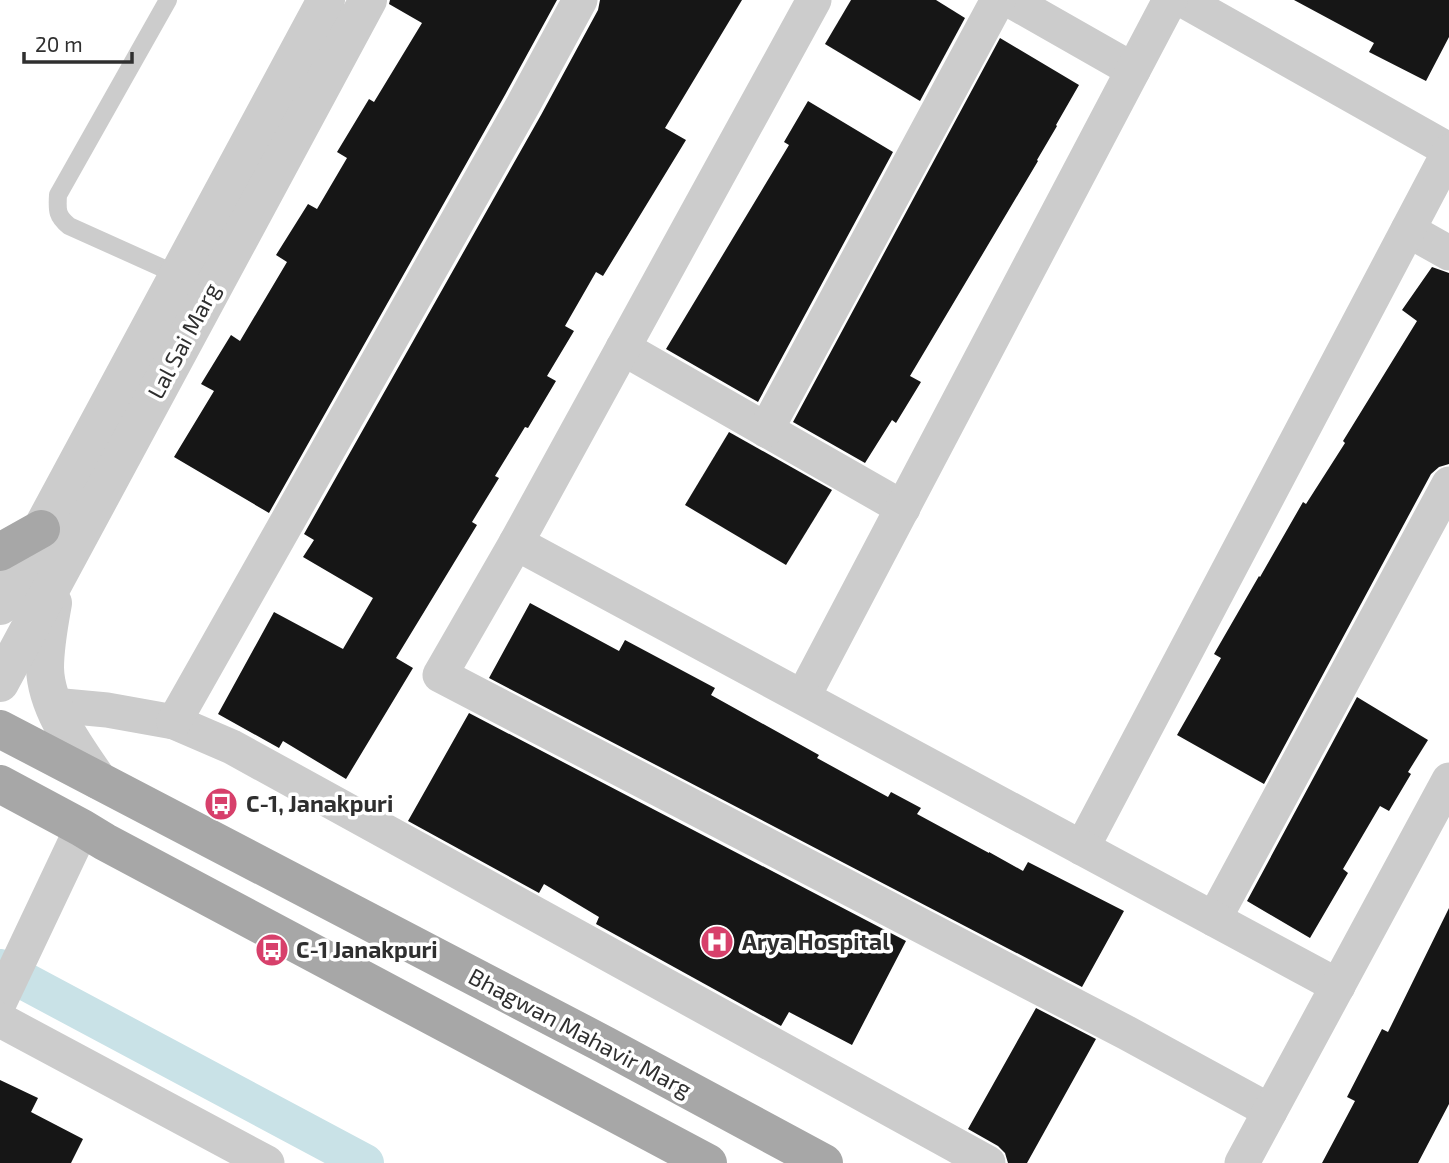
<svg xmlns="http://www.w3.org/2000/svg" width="1449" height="1163" viewBox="0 0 1449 1163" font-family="'Exo 2',sans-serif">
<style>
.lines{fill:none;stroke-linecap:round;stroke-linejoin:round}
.canal{stroke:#c9e2e7;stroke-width:38}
.building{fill:#161616}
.service{stroke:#ccc;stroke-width:18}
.minor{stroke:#ccc;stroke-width:35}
.tertiary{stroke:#ccc;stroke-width:38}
.primary{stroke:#a7a7a7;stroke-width:38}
.labels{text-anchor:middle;stroke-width:7;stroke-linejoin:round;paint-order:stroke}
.street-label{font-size:23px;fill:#2f2f2f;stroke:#fff}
.poi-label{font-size:23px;font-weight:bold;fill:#2f2f2f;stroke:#fff;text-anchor:start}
</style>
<rect width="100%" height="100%" fill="#fff"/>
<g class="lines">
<path class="canal" d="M0,968L365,1163"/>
</g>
<g class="building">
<path d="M390,0H557L505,95L269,513L174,457L214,391L201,384L231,335L240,341L287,262L276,255L308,204L317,209L347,158L337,152L369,99L374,102L422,23L389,4Z"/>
<path d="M600,0H742L665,128L686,140L603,276L596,272L565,326L574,331L547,376L556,381L528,428L525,427L495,476L499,478L472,522L477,525L396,658L413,668L346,779L283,741L279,748L218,714L274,612L343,649L373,598L303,557L314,540L304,534L541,115L598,10Z"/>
<path d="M851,0H936L965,18L920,101L825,44Z"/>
<path d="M1294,0H1449V37L1426,81L1369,52L1374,43Z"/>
<path d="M1000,38L1079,85L1056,125L1057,126L1037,160L1038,161L910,376L921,382L896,423L892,420L865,463L793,422Z"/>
<path d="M808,101L893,152L758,402L666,349L789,145L784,142Z"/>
<path d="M1432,267L1449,273V464L1439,467L1431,474L1264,784L1177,735L1221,658L1214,654L1259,576L1260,577L1303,502L1306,504L1345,443L1343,441L1417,321L1402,310Z"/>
<path d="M729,432L832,490L786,565L685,505Z"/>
<path d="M530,603L619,651L625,640L715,688L711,695L819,755L817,758L888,797L891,792L921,808L917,814L989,853V852L1023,871L1028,862L1124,911L1082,987L489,678Z"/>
<path d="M1357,697L1428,740L1408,772L1411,774L1389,811L1380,806L1343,869L1348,873L1310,938L1247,901Z"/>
<path d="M469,713L906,941L852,1045L789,1012L781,1026L596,924L599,917L544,884L539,893L408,821Z"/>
<path d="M1449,908V1104L1418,1163H1322L1355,1101L1347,1097L1382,1029L1388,1032Z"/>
<path d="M1036,1008L1096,1039L1027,1163H1008L1005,1153L998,1146L968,1129Z"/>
<path d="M0,1080L38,1098L31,1112L83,1139L71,1163H0Z"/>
</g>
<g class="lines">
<path class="service" d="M168,0L58,195C57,211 57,216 69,226L178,275"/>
<g class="minor">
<path d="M1010,0L1133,70"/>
<path d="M1183,0L1449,150"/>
<path d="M1408,230L1449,253"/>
<path d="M623,348L903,508"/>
<path d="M766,430C844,287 920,143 998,0"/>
<path d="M516,543L814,0"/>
<path d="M803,697L1170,0"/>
<path d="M53,705L107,710L174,722L232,747L988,1163"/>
<path d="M174,722L523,105L580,0"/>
<path d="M1082,848L1449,152"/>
<path d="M1214,919L1449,484"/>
<path d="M0,1001L82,828"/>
<path d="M0,1020L267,1163"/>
<path d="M1270,1111L1127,1033L440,675L516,543L1338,986"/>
<path d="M1242,1163L1449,780"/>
</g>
<g class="tertiary">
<path d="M53,603C49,625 45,646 45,668C46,708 76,748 98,780"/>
<path d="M0,606L326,0"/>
<path d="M0,683L368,0"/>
</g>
<g class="primary">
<path d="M0,552L41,529"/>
<path d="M0,729L605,1045L824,1163"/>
<path d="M0,784L82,828L105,842L708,1163"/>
</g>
</g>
<defs>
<symbol id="bus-disc" viewBox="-11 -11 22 22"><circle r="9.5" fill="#d7406b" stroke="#fff"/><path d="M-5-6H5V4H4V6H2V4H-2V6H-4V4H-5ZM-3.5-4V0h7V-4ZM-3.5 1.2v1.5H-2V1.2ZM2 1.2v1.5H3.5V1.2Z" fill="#fff"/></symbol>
<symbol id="hospital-disc" viewBox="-11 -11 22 22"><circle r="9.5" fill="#d7406b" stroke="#fff"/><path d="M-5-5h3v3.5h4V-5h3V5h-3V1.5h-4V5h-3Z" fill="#fff"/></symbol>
</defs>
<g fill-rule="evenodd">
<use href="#bus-disc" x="202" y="785" width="38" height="38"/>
<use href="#hospital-disc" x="698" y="923" width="38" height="38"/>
<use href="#bus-disc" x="253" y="931" width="38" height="38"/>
</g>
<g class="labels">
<g class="street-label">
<text transform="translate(184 341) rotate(-62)" y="8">Lal Sai Marg</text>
<text transform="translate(580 1033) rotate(28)" y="8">Bhagwan Mahavir Marg</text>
</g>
<g class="poi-label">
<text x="246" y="812">C-1, Janakpuri</text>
<text x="742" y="950">Arya Hospital</text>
<text x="296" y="958">C-1 Janakpuri</text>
</g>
</g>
<path d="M24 52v10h108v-10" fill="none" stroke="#2f2f2f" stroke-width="3.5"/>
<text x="35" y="52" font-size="21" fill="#2f2f2f" stroke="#ffffff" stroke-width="5" paint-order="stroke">20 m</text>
</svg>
